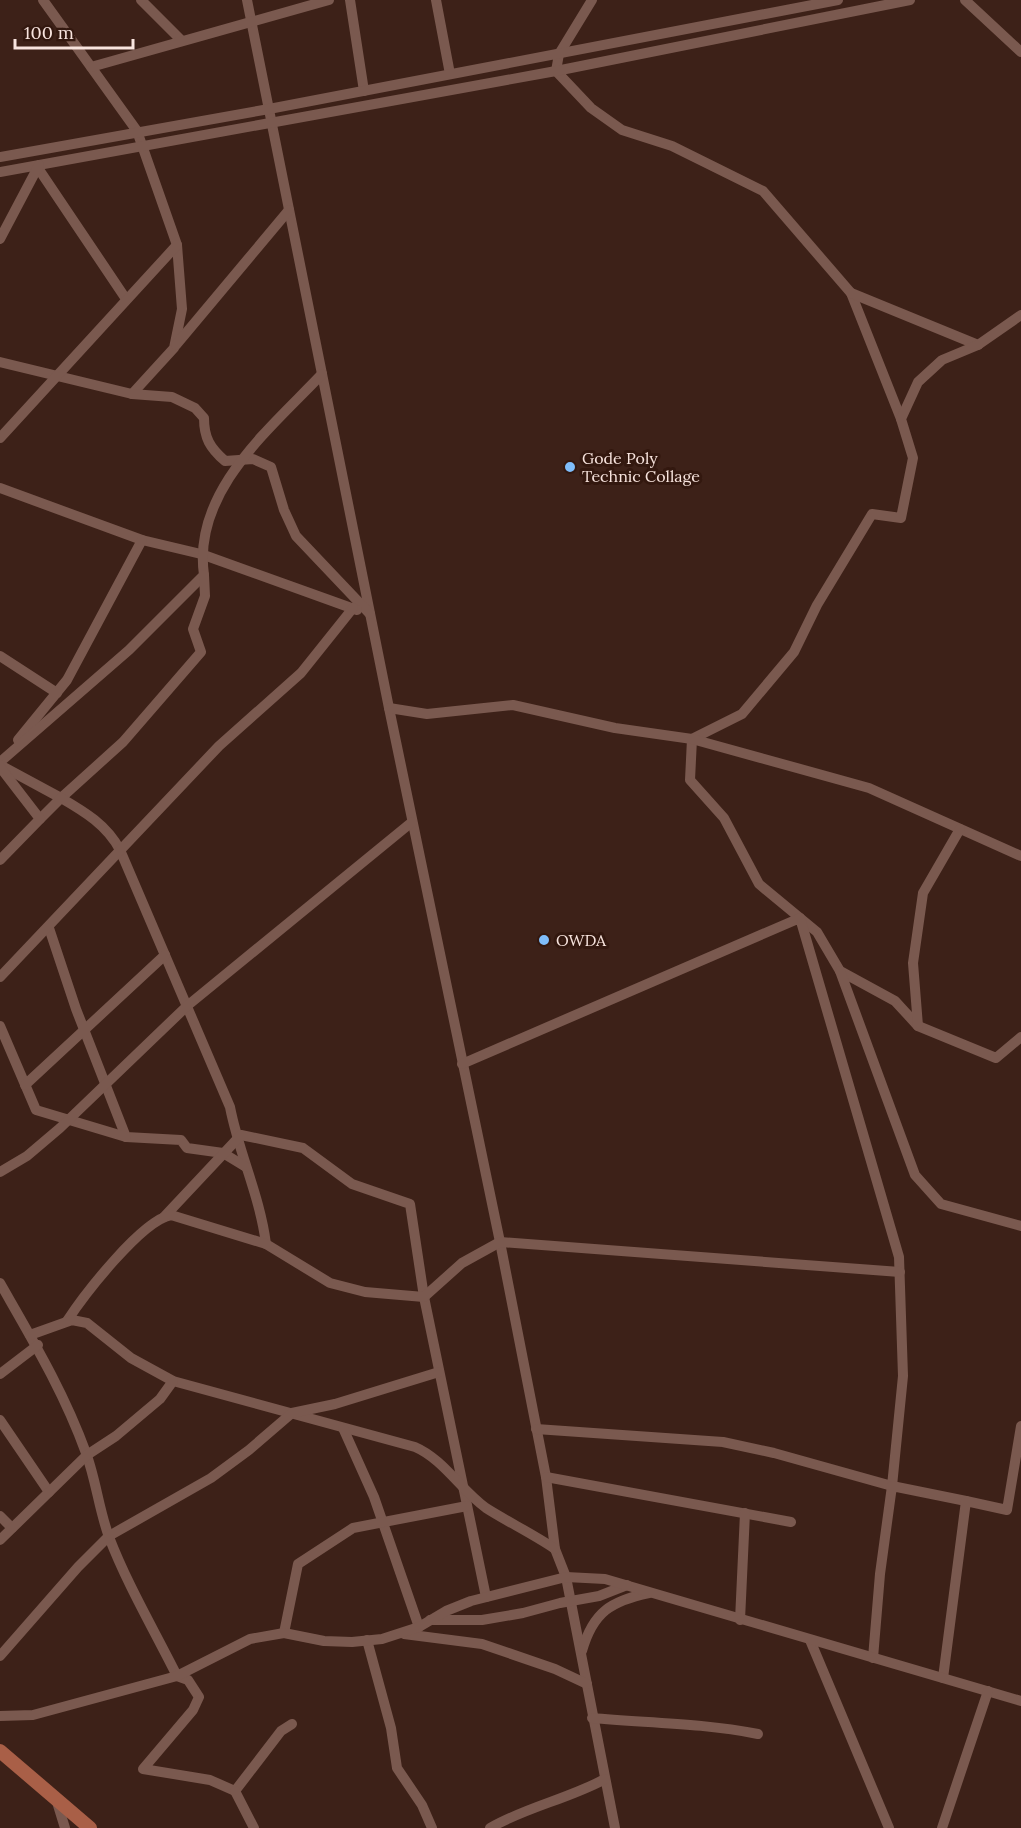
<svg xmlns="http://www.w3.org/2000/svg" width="1021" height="1828" viewBox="0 0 1021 1828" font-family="Lora,serif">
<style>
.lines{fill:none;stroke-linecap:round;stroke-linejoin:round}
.minor{stroke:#7a594f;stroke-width:10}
.major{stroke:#a95f47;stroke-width:14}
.poi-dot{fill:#7fbdfa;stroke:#33180f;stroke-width:2}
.labels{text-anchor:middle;stroke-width:6;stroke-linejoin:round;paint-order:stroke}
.poi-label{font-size:16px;fill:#f8e4de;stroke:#33180f;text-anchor:start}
</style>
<rect width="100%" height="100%" fill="#3d2118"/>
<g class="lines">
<g class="minor">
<path d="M43,0L137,131L177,245L182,309L174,348L132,394"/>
<path d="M141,0L181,40"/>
<path d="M247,0L389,708L500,1242L546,1477L555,1549L566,1577L615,1828"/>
<path d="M350,0L364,91"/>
<path d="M436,0L450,74"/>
<path d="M965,0L1021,52"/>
<path d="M91,67L329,0"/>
<path d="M556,71L591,108L622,130L672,146L763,191L851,293L901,419"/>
<path d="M556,71L559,54L592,0"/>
<path d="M0,157L269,109L838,0"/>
<path d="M38,168L126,299"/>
<path d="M0,172L556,71L910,0"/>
<path d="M0,239L39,165"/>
<path d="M851,293L978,345"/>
<path d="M1021,315L978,345L942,360L918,382L901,419L913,458L901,518L872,514L817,605L794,652L742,714L692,739L690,780L724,818L759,884L817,932L840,971L895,1001L918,1026L996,1058L1021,1037"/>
<path d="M176,345L289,210"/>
<path d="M0,362L132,394L172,397L195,408L204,418C204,438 210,448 225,461L253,459L271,467L284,510L296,536L370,614"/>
<path d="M0,438L177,245"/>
<path d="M0,488L142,540L201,554L357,610"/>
<path d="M0,656L57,693"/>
<path d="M389,708L427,714L513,705L615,728L692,739L869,788L1021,856"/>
<path d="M18,740L67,680L142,540"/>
<path d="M0,762L129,650L204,575C192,491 271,428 322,374"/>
<path d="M0,765L61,798L123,742L201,652L193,629L205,596L204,575"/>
<path d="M40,819L61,798C85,812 107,825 120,850L230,1107C239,1154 260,1196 266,1244"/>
<path d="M0,860L40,819L0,767"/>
<path d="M49,928L76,1009L126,1137L181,1140L187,1148L223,1153L246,1167"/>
<path d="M840,971L915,1175L941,1204L1021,1226"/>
<path d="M0,977L219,746L301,673L353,608"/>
<path d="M0,1026L36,1110L126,1137"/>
<path d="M918,1026L913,963L923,893L960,829"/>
<path d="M462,1064L800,918L899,1257L903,1376L892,1486L774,1453L723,1442L536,1429"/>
<path d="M25,1085L165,955"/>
<path d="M0,1172L27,1156L60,1128L187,1006L412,822"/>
<path d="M164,1217L241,1135L303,1148L352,1184L410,1204L424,1297L486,1597"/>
<path d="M0,1283C32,1339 64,1392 86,1453C96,1480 99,1510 109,1537C127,1584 154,1630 177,1676L188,1680L199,1697L193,1710L143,1769L210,1780L235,1791L281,1731L292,1724"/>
<path d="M67,1321C84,1295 141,1221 171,1215L266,1244L330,1283L365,1292L424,1297L462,1263L500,1242L900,1272"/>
<path d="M30,1335L72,1320L87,1323L131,1358L173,1381L415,1447C443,1459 461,1490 486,1508C508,1522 533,1534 555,1549"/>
<path d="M0,1374L38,1345"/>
<path d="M0,1420L49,1492"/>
<path d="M343,1428L374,1497L419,1627"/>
<path d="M546,1477L791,1522"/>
<path d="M0,1516L12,1528"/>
<path d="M0,1540L87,1455L116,1436L160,1399L173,1381"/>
<path d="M430,1620H482L523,1613L560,1603L599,1596L627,1585"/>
<path d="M740,1620L745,1513"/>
<path d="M284,1633L298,1564L353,1528L467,1506"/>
<path d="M404,1634L482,1644L555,1669L587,1684"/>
<path d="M367,1640L391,1728L397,1768L422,1805L432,1828"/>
<path d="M810,1640L889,1828"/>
<path d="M582,1651C593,1612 611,1601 649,1593"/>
<path d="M0,1656L78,1567L109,1536L211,1478L249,1450L292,1413L335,1404L439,1372"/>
<path d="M873,1658L880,1574L892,1486L966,1501"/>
<path d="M943,1678L966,1501L1007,1510L1021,1426"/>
<path d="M0,1716L33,1715L177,1676L250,1639L284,1633L324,1641L352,1642L382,1639L419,1627L446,1611L471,1601L566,1577L605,1579L1021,1701"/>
<path d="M592,1718C648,1723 703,1723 758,1734"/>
<path d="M235,1791L254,1828"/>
<path d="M57,1802L65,1828"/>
<path d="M490,1828C526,1807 568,1799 605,1779"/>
<path d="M942,1828L988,1691"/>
</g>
<path class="major" d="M0,1751L90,1828"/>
</g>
<g class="poi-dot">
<circle cx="570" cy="467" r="6"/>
<circle cx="544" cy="940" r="6"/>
</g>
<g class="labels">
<g class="poi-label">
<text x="582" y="464">Gode Poly<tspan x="582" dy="18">Technic Collage</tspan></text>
<text x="556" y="946">OWDA</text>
</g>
</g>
<path d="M15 39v9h118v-9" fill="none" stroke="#f8e4de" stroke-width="3"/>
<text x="24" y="39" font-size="18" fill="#f8e4de" stroke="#33180f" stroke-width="4.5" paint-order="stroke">100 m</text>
</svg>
